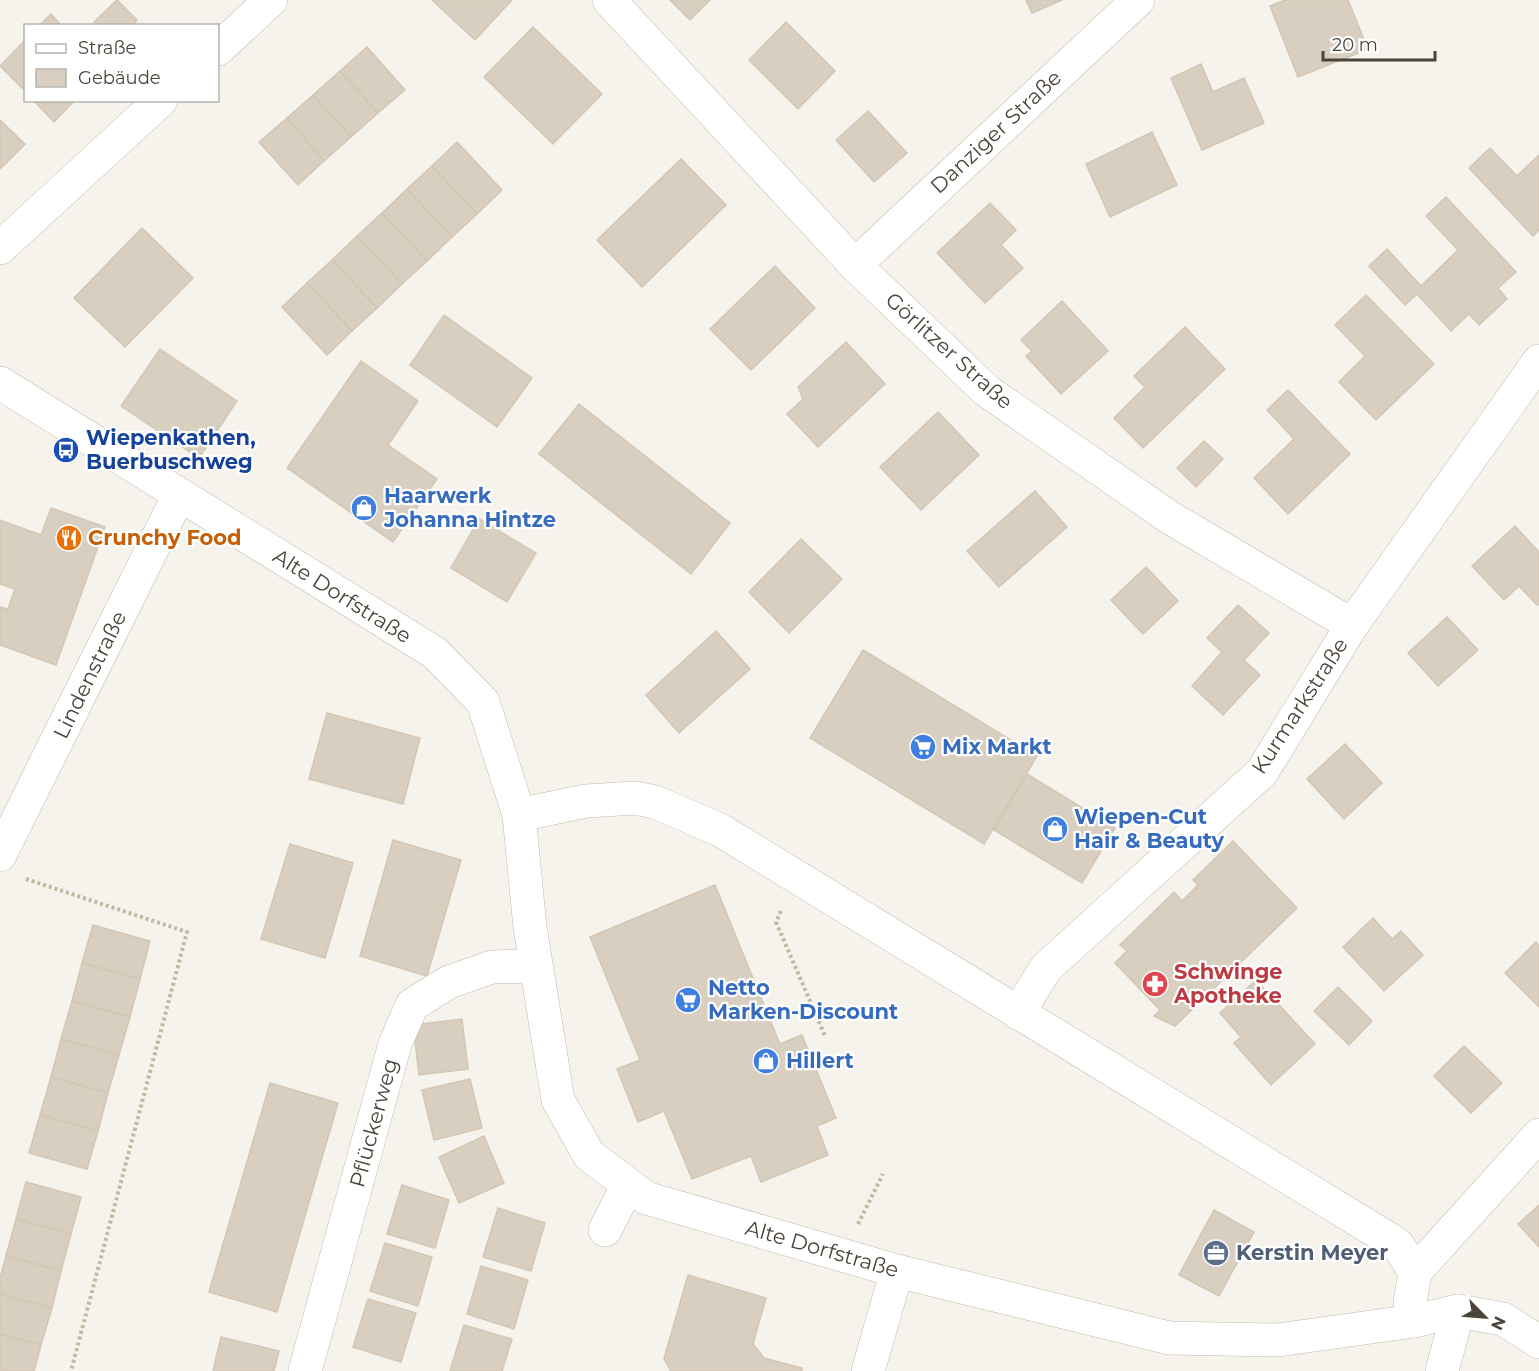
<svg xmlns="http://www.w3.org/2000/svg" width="1539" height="1371" viewBox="0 0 1539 1371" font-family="Montserrat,sans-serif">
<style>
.building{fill:#d8cfc1;stroke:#d3c7b4;stroke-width:1.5}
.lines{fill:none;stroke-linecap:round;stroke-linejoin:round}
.minor-casing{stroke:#c2bbae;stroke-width:34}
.path{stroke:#c4b79f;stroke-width:4;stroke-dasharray:3 3;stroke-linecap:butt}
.minor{stroke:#fff;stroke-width:33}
.labels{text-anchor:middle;stroke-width:4.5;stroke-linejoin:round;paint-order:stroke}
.street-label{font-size:21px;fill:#4b4439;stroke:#fff}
.transit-label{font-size:21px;font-weight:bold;fill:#164399;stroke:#fff;text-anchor:start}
.shop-label{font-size:21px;font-weight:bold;fill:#366cbe;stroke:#fff;text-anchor:start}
.food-label{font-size:21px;font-weight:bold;fill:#c56008;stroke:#fff;text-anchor:start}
.health-label{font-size:21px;font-weight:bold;fill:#be3a42;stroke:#fff;text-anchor:start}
.service-label{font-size:21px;font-weight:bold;fill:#4e5e75;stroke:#fff;text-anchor:start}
</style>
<rect width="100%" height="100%" fill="#f6f3ec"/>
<g class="building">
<path d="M117,0L137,20L132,26H97L94,22Z"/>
<path d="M432,0H512L475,40Z"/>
<path d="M670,0H710L690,20Z"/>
<path d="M1026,0H1062L1032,13Z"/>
<path d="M1285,0H1348L1368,49L1298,77L1270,6Z"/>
<path d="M51,14L62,26H39Z"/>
<path d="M786,22L835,71L798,109L749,60Z"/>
<path d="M533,27L602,94L553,144L484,77Z"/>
<path d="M26,39V92L0,66Z"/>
<path d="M367,47L405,90L378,113L340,71Z"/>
<path d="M1201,64L1213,92L1244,78L1264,123L1202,150L1171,78Z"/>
<path d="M340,71L378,113L351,137L313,95Z"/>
<path d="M313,95L351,137L324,161L287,118Z"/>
<path d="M33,100H75L54,122Z"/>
<path d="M868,111L907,153L874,182L836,140Z"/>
<path d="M287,118L324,161L298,185L259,142Z"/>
<path d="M0,120L25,144L0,169Z"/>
<path d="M1152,132L1177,185L1110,217L1086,164Z"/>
<path d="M457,142L502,190L477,214L432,166Z"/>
<path d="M1490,148L1517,176L1539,155V230L1533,236L1469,168Z"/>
<path d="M681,159L726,205L642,287L597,240Z"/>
<path d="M432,166L477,214L452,237L407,189Z"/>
<path d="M407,189L452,237L427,261L382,213Z"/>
<path d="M1446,197L1516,272L1498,288L1507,299L1479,325L1469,314L1451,331L1417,294L1405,305L1369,266L1387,249L1421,286L1458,250L1426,216Z"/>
<path d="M990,203L1016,230L1001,245L1023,268L985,303L937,253Z"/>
<path d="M382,213L427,261L402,284L357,236Z"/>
<path d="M142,228L193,278L125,347L74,298Z"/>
<path d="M357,236L402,284L377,308L332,260Z"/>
<path d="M332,260L377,308L352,331L307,283Z"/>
<path d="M775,266L815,308L751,370L710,329Z"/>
<path d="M307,283L352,331L327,355L282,307Z"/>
<path d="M1366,295L1434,364L1376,420L1339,382L1365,356L1335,325Z"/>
<path d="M1062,301L1108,351L1061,394L1026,356L1032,351L1021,340Z"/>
<path d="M444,315L532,378L497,427L410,365Z"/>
<path d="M1185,327L1225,369L1143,448L1114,418L1145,387L1134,376Z"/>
<path d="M846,342L885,384L818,447L787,414L803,399L798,387Z"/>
<path d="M160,349L237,401L199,458L121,406Z"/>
<path d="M361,361L418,401L388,445L437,479L393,542L287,468Z"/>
<path d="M1288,390L1350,454L1288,514L1254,478L1294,439L1267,410Z"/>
<path d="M579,404L730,523L691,574L539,454Z"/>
<path d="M938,412L979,455L921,510L880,467Z"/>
<path d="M1204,441L1223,459L1196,487L1177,468Z"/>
<path d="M1035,491L1067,527L999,587L967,551Z"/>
<path d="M51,508L105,527L56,665L0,645V607L8,609L15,589L0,584V520L41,535Z"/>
<path d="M479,519L536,553L507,602L451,568Z"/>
<path d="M1515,526L1539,552V604L1537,605L1519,586L1504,600L1472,566Z"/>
<path d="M801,539L842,579L789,633L749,592Z"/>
<path d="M1146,567L1178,601L1143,634L1111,600Z"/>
<path d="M1238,605L1269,633L1244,660L1260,675L1223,715L1192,686L1222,652L1207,638Z"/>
<path d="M1447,617L1478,650L1438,686L1408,653Z"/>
<path d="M716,631L750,669L679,733L646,695Z"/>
<path d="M863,650L1037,756L984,844L810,738Z"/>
<path d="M327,713L420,738L403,804L309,779Z"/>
<path d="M1345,744L1382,783L1344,819L1307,779Z"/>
<path d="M1027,774L1115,828L1082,883L994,830Z"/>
<path d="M393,840L461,860L427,976L360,956Z"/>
<path d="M1233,841L1297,908L1175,1026L1154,1016L1160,1010L1115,963L1127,951L1120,945L1174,892L1182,901L1198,885L1193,880Z"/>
<path d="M290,844L353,863L325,958L261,939Z"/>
<path d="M715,885L780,1044L802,1035L836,1118L817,1126L828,1155L761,1182L751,1156L692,1179L664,1111L638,1122L617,1069L640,1060L590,937Z"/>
<path d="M1373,918L1392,939L1401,931L1423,955L1384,991L1343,947Z"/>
<path d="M93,925L150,941L140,979L82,963Z"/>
<path d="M1536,942L1539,946V1007L1505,973Z"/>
<path d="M82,963L140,979L130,1017L72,1001Z"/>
<path d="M1256,980L1315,1044L1271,1085L1234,1043L1241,1037L1220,1013Z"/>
<path d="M1338,987L1372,1021L1349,1045L1314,1011Z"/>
<path d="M72,1001L130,1017L119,1055L61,1039Z"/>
<path d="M462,1019L468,1069L419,1075L413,1025Z"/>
<path d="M61,1039L119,1055L108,1093L51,1077Z"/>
<path d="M1464,1046L1502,1083L1471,1113L1434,1076Z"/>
<path d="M51,1077L108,1093L98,1131L40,1115Z"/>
<path d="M470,1079L482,1128L434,1140L422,1090Z"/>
<path d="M270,1083L338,1103L277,1312L209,1292Z"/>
<path d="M40,1115L98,1131L87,1169L29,1153Z"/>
<path d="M484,1136L504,1183L459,1203L439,1157Z"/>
<path d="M26,1182L81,1197L71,1234L16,1219Z"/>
<path d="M402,1185L449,1200L435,1248L387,1234Z"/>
<path d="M1539,1205V1247L1518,1224Z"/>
<path d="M498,1208L545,1223L531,1271L483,1257Z"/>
<path d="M1214,1210L1254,1232L1219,1296L1179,1275Z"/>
<path d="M16,1219L71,1234L61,1271L6,1256Z"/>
<path d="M385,1243L432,1257L418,1306L370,1291Z"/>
<path d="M6,1256L61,1271L52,1308L0,1294V1278Z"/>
<path d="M481,1266L528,1280L514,1329L467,1314Z"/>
<path d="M688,1275L766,1298L753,1344L764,1358L802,1368V1371H671L664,1359Z"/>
<path d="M0,1294L52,1308L41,1345L0,1334Z"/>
<path d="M368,1299L416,1313L401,1362L353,1347Z"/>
<path d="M464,1325L512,1339L502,1371H450Z"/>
<path d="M0,1334L41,1345L34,1371H0Z"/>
<path d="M221,1337L279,1351L274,1371H213Z"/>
</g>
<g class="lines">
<defs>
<g id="minor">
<path d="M609,0L855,265L987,391L1169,517L1352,625"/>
<path d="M218,49L271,0"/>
<path d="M0,248L161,100"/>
<path d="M855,265L1138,0"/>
<path d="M0,383L435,653L483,702L519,815L530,927L558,1100L589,1155L646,1198L897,1271L1169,1338L1278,1340L1414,1321L1458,1311L1503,1319L1539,1342"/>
<path d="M519,815L586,801L635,798L655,802L720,830L1397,1244L1415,1272L1410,1303L1414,1321"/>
<path d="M0,855L179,495"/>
<path d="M1018,1013L1046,968L1262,772L1352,625L1539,361"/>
<path d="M605,1230L628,1185"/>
<path d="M1415,1272L1539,1135"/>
<path d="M305,1371L395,1044L412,1005L449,982L492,967L535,966"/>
<path d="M868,1371L897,1271"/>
<path d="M1442,1371L1458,1311"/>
</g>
</defs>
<use href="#minor" class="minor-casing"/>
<g class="path">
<path d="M26,879L187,932L71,1371"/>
<path d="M781,911L776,922L825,1036"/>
<path d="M858,1224L883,1174"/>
</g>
<use href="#minor" class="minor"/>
</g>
<defs>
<symbol id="bus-disc" viewBox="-11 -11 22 22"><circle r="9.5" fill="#1a4fb4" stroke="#fff"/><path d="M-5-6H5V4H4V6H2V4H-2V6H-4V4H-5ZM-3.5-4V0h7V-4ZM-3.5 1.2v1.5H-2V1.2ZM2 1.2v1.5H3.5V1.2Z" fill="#fff"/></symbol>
<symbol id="shop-disc" viewBox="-11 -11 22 22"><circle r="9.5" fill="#3f7fe0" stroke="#fff"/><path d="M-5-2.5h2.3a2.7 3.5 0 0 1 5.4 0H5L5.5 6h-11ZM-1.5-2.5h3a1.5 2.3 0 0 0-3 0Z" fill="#fff"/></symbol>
<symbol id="restaurant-disc" viewBox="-11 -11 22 22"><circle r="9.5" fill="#e8710a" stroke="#fff"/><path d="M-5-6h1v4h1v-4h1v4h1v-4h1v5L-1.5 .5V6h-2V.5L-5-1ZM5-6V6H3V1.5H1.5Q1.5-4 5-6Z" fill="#fff"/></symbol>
<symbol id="supermarket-disc" viewBox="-11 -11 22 22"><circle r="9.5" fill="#3f7fe0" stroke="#fff"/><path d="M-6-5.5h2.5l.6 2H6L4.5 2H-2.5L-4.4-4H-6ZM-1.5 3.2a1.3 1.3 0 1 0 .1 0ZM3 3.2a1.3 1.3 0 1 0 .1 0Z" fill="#fff"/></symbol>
<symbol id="pharmacy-disc" viewBox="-11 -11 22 22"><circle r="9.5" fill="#e0444e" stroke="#fff"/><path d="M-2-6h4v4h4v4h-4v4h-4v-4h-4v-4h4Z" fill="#fff"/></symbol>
<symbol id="office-disc" viewBox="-11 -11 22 22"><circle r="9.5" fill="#5c6f8a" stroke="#fff"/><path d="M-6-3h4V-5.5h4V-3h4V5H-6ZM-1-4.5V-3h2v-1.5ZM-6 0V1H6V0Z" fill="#fff"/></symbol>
</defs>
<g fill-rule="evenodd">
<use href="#bus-disc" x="51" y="435" width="30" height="30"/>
<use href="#shop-disc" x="349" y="493" width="30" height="30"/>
<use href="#restaurant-disc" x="54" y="523" width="30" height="30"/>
<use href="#supermarket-disc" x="908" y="732" width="30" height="30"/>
<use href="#shop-disc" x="1040" y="814" width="30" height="30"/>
<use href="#pharmacy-disc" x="1140" y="969" width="30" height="30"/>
<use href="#supermarket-disc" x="673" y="985" width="30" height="30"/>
<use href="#shop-disc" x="751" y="1046" width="30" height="30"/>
<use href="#office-disc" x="1201" y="1238" width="30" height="30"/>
</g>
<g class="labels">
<g class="street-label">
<text transform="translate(996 132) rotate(-43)" y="7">Danziger Straße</text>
<text transform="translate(949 351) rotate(42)" y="7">Görlitzer Straße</text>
<text transform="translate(342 596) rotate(32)" y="7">Alte Dorfstraße</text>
<text transform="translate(90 675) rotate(-64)" y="7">Lindenstraße</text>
<text transform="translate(1300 706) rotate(-57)" y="7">Kurmarkstraße</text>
<text transform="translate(374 1123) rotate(-75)" y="7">Pflückerweg</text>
<text transform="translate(822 1249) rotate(16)" y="7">Alte Dorfstraße</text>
</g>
<g class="transit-label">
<text x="86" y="445">Wiepenkathen,<tspan x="86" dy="24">Buerbuschweg</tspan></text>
</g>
<g class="shop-label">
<text x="384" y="503">Haarwerk<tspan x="384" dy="24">Johanna Hintze</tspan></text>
<text x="942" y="754">Mix Markt</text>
<text x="1074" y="824">Wiepen-Cut<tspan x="1074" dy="24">Hair &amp; Beauty</tspan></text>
<text x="708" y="995">Netto<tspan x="708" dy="24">Marken-Discount</tspan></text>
<text x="786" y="1068">Hillert</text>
</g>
<g class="food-label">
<text x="88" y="545">Crunchy Food</text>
</g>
<g class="health-label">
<text x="1174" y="979">Schwinge<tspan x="1174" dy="24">Apotheke</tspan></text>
</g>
<g class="service-label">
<text x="1236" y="1260">Kerstin Meyer</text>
</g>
</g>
<rect x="24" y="24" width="195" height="78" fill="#ffffff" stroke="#b7b4b0" stroke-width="1.5"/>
<rect x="36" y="44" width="30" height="9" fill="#ffffff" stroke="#b7b4b0" stroke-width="1.5"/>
<text x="78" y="54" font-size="18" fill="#4b4439">Straße</text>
<rect x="36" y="69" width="30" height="18" fill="#d8cfc1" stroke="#b7b4b0" stroke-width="1.5"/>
<text x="78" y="84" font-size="18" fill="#4b4439">Gebäude</text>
<g transform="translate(1485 1317) rotate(115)" stroke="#ffffff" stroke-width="4.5" paint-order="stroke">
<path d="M0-4.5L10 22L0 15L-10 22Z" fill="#4b4439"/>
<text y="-9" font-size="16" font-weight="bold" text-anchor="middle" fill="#4b4439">N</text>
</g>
<path d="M1323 51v9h112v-9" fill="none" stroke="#4b4439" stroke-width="3"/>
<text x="1332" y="51" font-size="18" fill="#4b4439" stroke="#ffffff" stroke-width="4.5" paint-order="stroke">20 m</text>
</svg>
